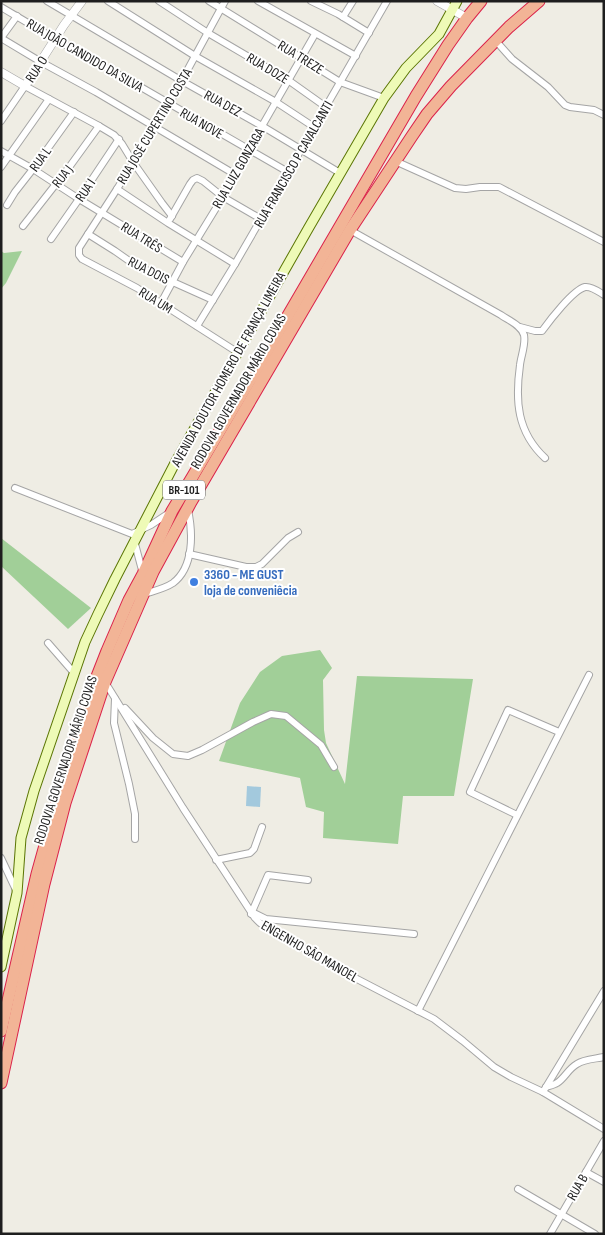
<svg xmlns="http://www.w3.org/2000/svg" width="605" height="1235" viewBox="0 0 605 1235" font-family="'Sofia Sans Condensed',sans-serif">
<style>
.forest{fill:#a1cf98}
.water{fill:#a3c9dd}
.lines{fill:none;stroke-linecap:round;stroke-linejoin:round}
.minor-casing{stroke:#a5a5a5;stroke-width:8}
.tertiary-casing{stroke:#a5a5a5;stroke-width:9}
.secondary-casing{stroke:#5b7604;stroke-width:11}
.trunk-casing{stroke:#db224a;stroke-width:13}
.minor{stroke:#fff;stroke-width:6}
.tertiary{stroke:#fff;stroke-width:8}
.secondary{stroke:#eefab7;stroke-width:9}
.trunk{stroke:#f2b496;stroke-width:11}
.shop-dot{fill:#3f7fe0;stroke:#fff;stroke-width:2}
.labels{text-anchor:middle;stroke-width:4;stroke-linejoin:round;paint-order:stroke}
.shield{fill:#fff;stroke:#626262;stroke-width:1}
.shield-label{font-size:12px;font-weight:bold;fill:#1e1e1e}
.street-label{font-size:14px;fill:#1e1e1e;stroke:#fff}
.shop-label{font-size:14px;font-weight:bold;fill:#366cbe;stroke:#fff;text-anchor:start}
</style>
<rect width="100%" height="100%" fill="#efede4"/>
<g class="forest">
<path d="M1,251L4,253L22,251L6,283L1,289Z"/>
<path d="M1,538L91,608L68,629L1,566Z"/>
<path d="M320,650L332,668L323,680L324,730L326,743L345,784L357,676L473,679L454,796H403L398,844L323,838L324,812L306,807L300,778L219,761L240,703L260,672L282,656Z"/>
</g>
<path class="water" d="M247,786L261,787L260,807L246,806Z"/>
<g class="lines">
<defs>
<g id="minor">
<path d="M47,1L182,81L262,126L340,173"/>
<path d="M108,1L195,56L276,102L314,127"/>
<path d="M159,1L208,33L288,80L326,107"/>
<path d="M209,1L340,82L384,98"/>
<path d="M225,1L169,104L117,189L79,248V255L82,259L137,288L237,352"/>
<path d="M258,1L356,56"/>
<path d="M311,1L338,14L369,33"/>
<path d="M1,7L55,39L139,86L288,172"/>
<path d="M343,17L353,1"/>
<path d="M1,38L41,62L96,92L236,175"/>
<path d="M1,38L17,16"/>
<path d="M495,40L512,59L548,87L565,105L570,107L594,110L604,115"/>
<path d="M1,121L25,86L99,126L114,135L122,144L133,162L162,203L172,216"/>
<path d="M1,151L33,169L79,199L183,262"/>
<path d="M395,161L455,188L466,189L480,187H499L604,242"/>
<path d="M1,167L49,99"/>
<path d="M117,189L168,223L235,264"/>
<path d="M7,205L15,192L33,169L74,112"/>
<path d="M170,219L190,184L193,180L197,178L203,181L223,197L261,219"/>
<path d="M23,226L70,166L99,126"/>
<path d="M350,230L501,315C508,320 521,325 524,335C526,344 521,356 520,365C515,401 517,432 545,458"/>
<path d="M88,234L115,251L135,265L213,300"/>
<path d="M51,239L79,199L119,139"/>
<path d="M161,303L183,262L232,182L251,144L262,126L315,34"/>
<path d="M197,326L235,264L387,1"/>
<path d="M520,327L535,331H542C550,320 573,290 585,287C592,286 599,292 604,295"/>
<path d="M15,488L132,534L151,525L169,513"/>
<path d="M134,540L143,574"/>
<path d="M189,554L246,567H256L262,564L288,538L298,532"/>
<path d="M144,594C153,591 164,589 173,583C194,567 193,533 188,510"/>
<path d="M48,643L75,674"/>
<path d="M105,682L183,808L255,918L260,923L357,979L434,1019L463,1041L494,1067L511,1077L543,1092L604,1129"/>
<path d="M115,699L114,723L129,784L135,814V839"/>
<path d="M125,708L153,738L173,754L188,756L202,750L253,722L271,714L286,716L321,745L334,767"/>
<path d="M517,815L470,792L508,710L559,732"/>
<path d="M1,858L16,890"/>
<path d="M216,860L250,853L254,849L262,827"/>
<path d="M252,912L266,919L414,934"/>
<path d="M251,914L268,875L308,880"/>
<path d="M418,1011L589,675"/>
<path d="M546,1087C549,1086 554,1085 557,1083C565,1078 568,1069 577,1064C584,1059 595,1059 604,1057"/>
<path d="M543,1092L604,991"/>
<path d="M586,1172L604,1182"/>
<path d="M518,1189L595,1234"/>
<path d="M550,1234L604,1141"/>
</g>
<g id="tertiary">
<path d="M437,1L467,18"/>
<path d="M1,72L25,86L64,25L82,1"/>
</g>
<path id="secondary" d="M1,967L17,893L21,838L34,791L85,642L98,614L115,579L175,463L308,229L384,98L406,68L439,34L457,1"/>
<g id="trunk">
<path d="M1,1031L37,874L59,795L78,731L96,679L107,651L129,600L143,574L172,511L258,367L416,96L448,45L467,18L481,1"/>
<path d="M1,1083L44,884L65,803L105,682L153,572L191,502L350,230L412,136L427,114L451,86L509,27L539,1"/>
</g>
</defs>
<use href="#minor" class="minor-casing"/>
<use href="#tertiary" class="tertiary-casing"/>
<use href="#secondary" class="secondary-casing"/>
<use href="#trunk" class="trunk-casing"/>
<use href="#minor" class="minor"/>
<use href="#tertiary" class="tertiary"/>
<use href="#secondary" class="secondary"/>
<use href="#trunk" class="trunk"/>
</g>
<circle class="shop-dot" cx="194" cy="582" r="5"/>
<g class="labels">
<rect class="shield" x="163" y="480.5" width="42" height="19" rx="4"/>
<g class="shield-label">
<text x="184" y="494">BR-101</text>
</g>
<g class="street-label">
<text transform="translate(85 55) rotate(30)" y="5">RUA JOÃO CANDIDO DA SILVA</text>
<text transform="translate(301 57) rotate(32)" y="5">RUA TREZE</text>
<text transform="translate(268 68) rotate(31)" y="5">RUA DOZE</text>
<text transform="translate(36 69) rotate(-57)" y="5">RUA O</text>
<text transform="translate(223 103) rotate(29)" y="5">RUA DEZ</text>
<text transform="translate(202 123) rotate(30)" y="5">RUA NOVE</text>
<text transform="translate(154 126) rotate(-59)" y="5">RUA JOSÉ CUPERTINO COSTA</text>
<text transform="translate(40 159) rotate(-54)" y="5">RUA L</text>
<text transform="translate(293 164) rotate(-60)" y="5">RUA FRANCISCO P CAVALCANTI</text>
<text transform="translate(238 168) rotate(-60)" y="5">RUA LUIZ GONZAGA</text>
<text transform="translate(62 176) rotate(-52)" y="5">RUA J</text>
<text transform="translate(85 190) rotate(-56)" y="5">RUA I</text>
<text transform="translate(142 237) rotate(32)" y="5">RUA TRÊS</text>
<text transform="translate(149 270) rotate(27)" y="5">RUA DOIS</text>
<text transform="translate(156 300) rotate(32)" y="5">RUA UM</text>
<text transform="translate(228 369) rotate(-61)" y="5">AVENIDA DOUTOR HOMERO DE FRANÇA LIMEIRA</text>
<text transform="translate(238 391) rotate(-60)" y="5">RODOVIA GOVERNADOR MÁRIO COVAS</text>
<text transform="translate(65 760) rotate(-72)" y="5">RODOVIA GOVERNADOR MÁRIO COVAS</text>
<text transform="translate(310 951) rotate(30)" y="5">ENGENHO SÃO MANOEL</text>
<text transform="translate(577 1187) rotate(-60)" y="5">RUA B</text>
</g>
<g class="shop-label">
<text x="204" y="579">3360 - ME GUST<tspan x="204" dy="16">loja de conveniêcia</tspan></text>
</g>
</g>
<rect width="605" height="1235" fill="none" stroke="#1e1e1e" stroke-width="5"/>
</svg>
